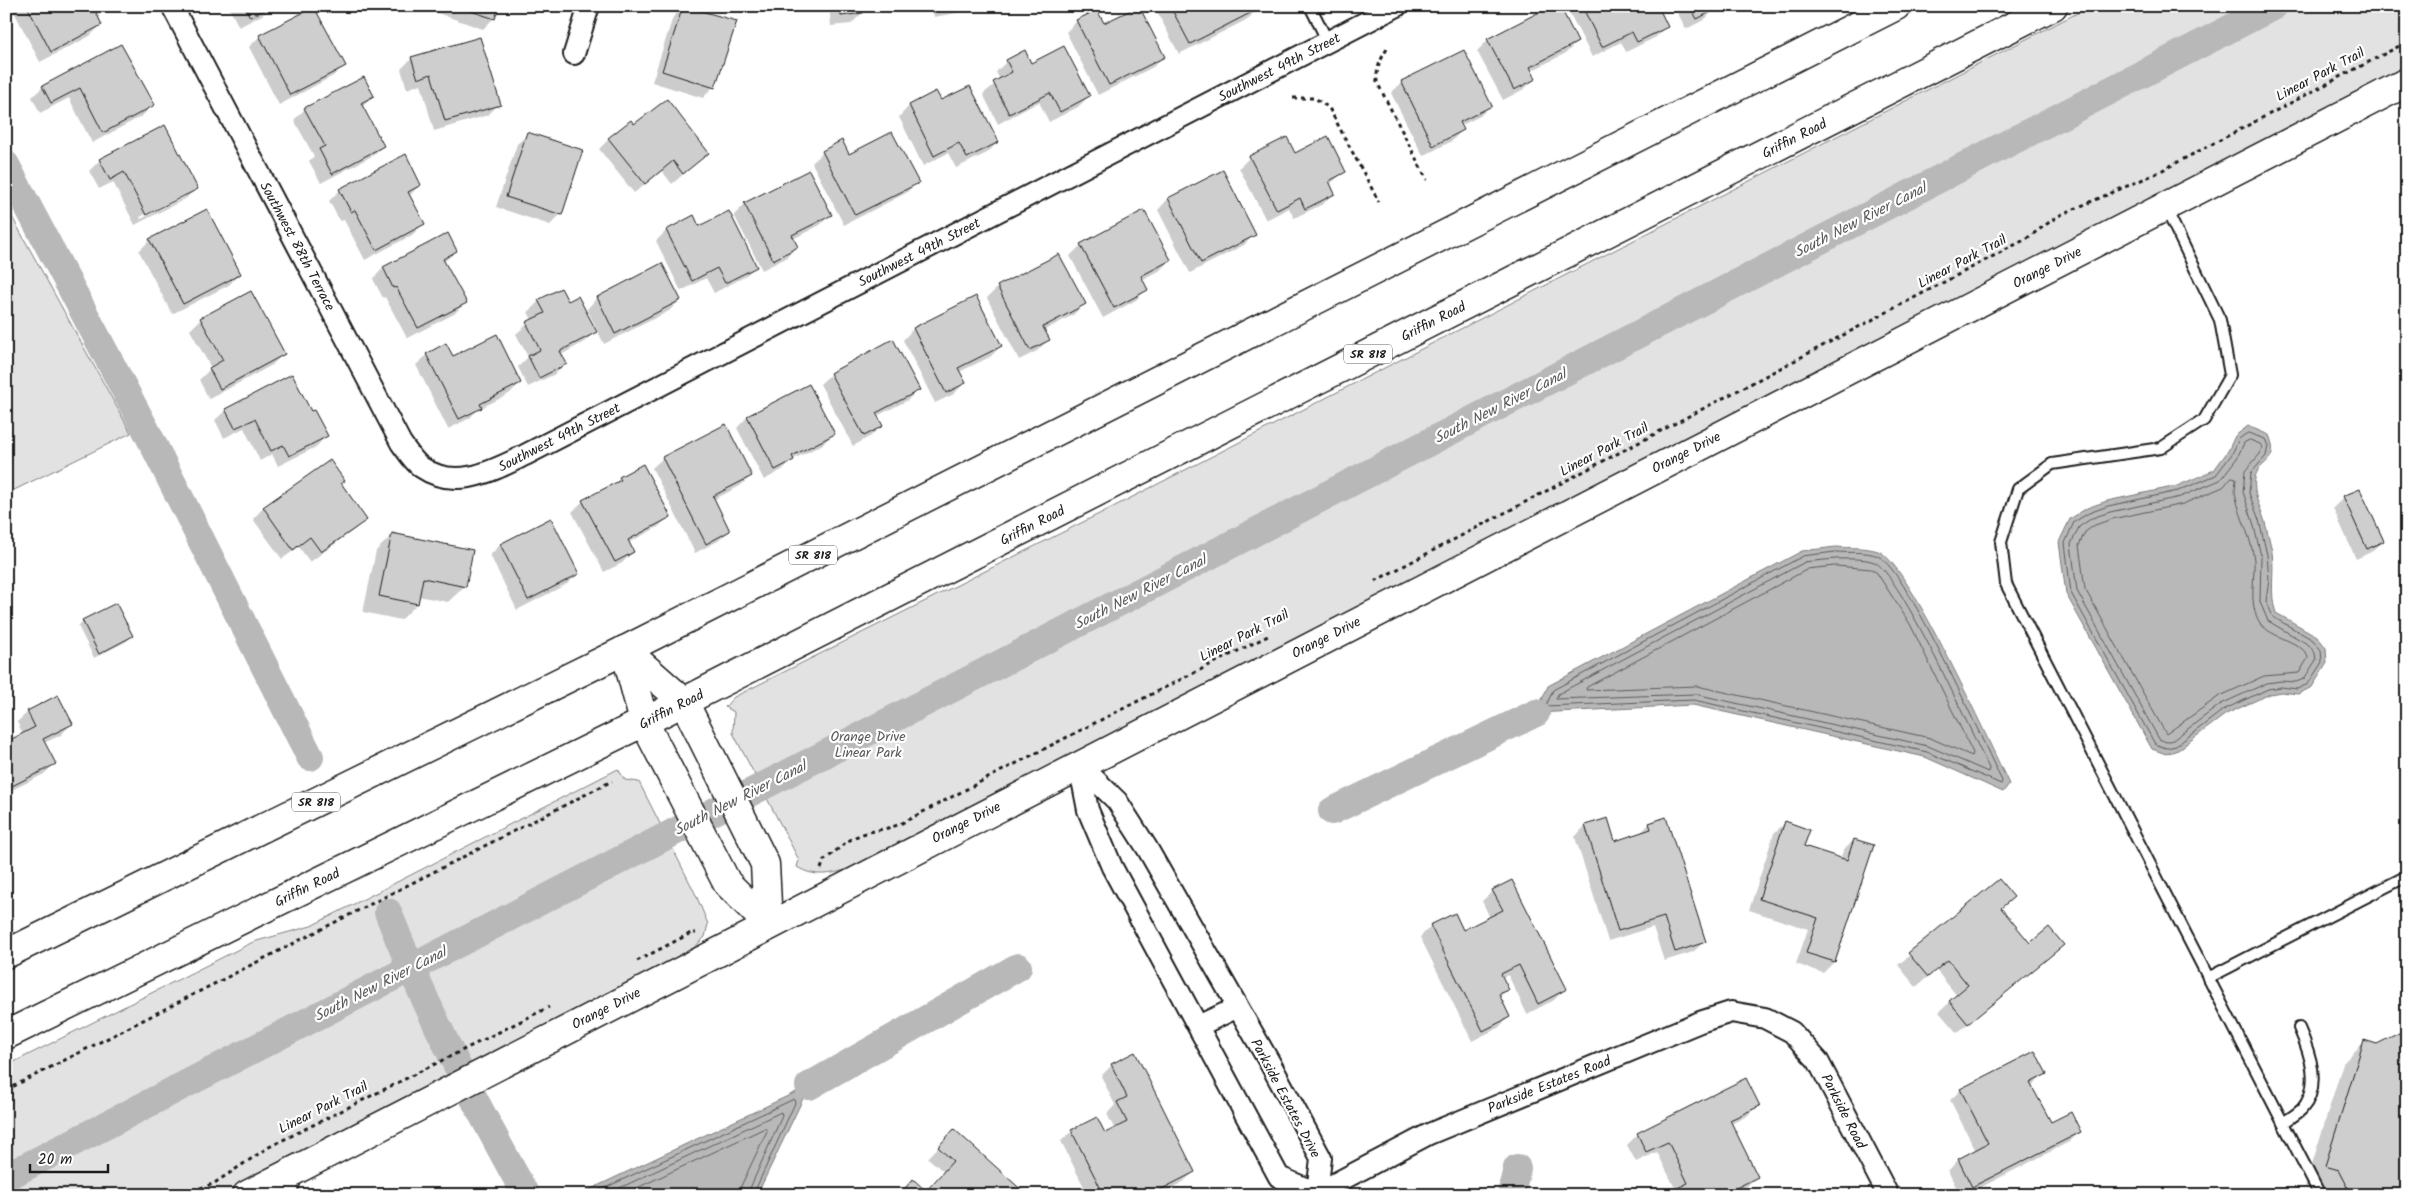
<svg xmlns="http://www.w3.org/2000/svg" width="2413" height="1201" viewBox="0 0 2413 1201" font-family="Kalam,sans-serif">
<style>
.green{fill:#e2e2e2;stroke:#7f7f7f}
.water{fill:#b8b8b8;stroke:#7a7a7a}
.shadow{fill:#0003;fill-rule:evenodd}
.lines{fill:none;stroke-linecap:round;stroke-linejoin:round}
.shore{stroke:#5a5a5a;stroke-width:1}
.canal{stroke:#b8b8b8;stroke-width:28}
.building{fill:#cecece;stroke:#1c1c1c}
.lane-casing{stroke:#1c1c1c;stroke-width:14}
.street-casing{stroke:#1c1c1c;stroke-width:24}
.secondary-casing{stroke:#1c1c1c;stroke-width:31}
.primary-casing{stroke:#1c1c1c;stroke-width:31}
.path{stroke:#1c1c1c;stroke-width:3;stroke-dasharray:4 4;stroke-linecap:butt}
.lane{stroke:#fff;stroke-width:10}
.street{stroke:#fff;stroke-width:20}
.secondary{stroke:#fff;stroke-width:28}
.primary{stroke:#fff;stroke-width:28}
.labels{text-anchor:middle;stroke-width:4.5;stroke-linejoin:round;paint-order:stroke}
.shield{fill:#fff;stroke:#606060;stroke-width:1}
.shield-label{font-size:12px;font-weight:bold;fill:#1c1c1c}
.street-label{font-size:14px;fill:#1c1c1c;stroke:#fff}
.park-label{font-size:14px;fill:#575757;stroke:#fff}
.water-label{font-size:15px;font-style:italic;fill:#5a5a5a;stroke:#fff}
</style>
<rect width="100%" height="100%" fill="#fff"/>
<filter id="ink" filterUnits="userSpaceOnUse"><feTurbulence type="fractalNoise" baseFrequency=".02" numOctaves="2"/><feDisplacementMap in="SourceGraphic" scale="10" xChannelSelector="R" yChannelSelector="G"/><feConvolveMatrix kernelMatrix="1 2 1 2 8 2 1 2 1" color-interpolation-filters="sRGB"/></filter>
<g filter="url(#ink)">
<g class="green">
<path d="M2091,6H2407V66L1482,545L849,869C831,874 815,878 797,867L799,860L733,733L734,712L725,707L734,697L1111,508Z"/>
<path d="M6,206L131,433L6,494Z"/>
<path d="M618,769L625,780L639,782L696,895L708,924L705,937L686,955L226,1195H6V1066L253,942L311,926Z"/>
</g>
<g class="water">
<path d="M2248,426L2269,435C2281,464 2258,460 2255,478C2253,496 2259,503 2264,519C2267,530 2270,541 2272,552C2275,573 2269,593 2276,613L2317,636L2326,648L2327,663L2312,687L2298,694L2281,692L2270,694L2226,714L2178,750L2166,754L2152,749L2066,594L2059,542L2070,519L2087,508L2107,501L2177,486L2214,470L2228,451L2235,436Z"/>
<path d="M1836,547C1849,548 1866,547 1878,551C1908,561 1991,747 2009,784L2003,792L1925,757L1693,705L1536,713L1548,686L1802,551Z"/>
<path d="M809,1086L757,1195H578Z"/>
</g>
<g class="shadow">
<path d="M11,6H91L101,25L90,36L40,62Z"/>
<path d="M228,6H279L239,27Z"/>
<path d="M417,6H498L494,18L483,29Z"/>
<path d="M684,6L713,87L703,98L652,82L673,17Z"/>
<path d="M700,6H711L709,9Z"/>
<path d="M829,6H881L861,8L862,13L851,24L831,26Z"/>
<path d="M932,6H994L934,17Z"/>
<path d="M1154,6H1258V8L1248,19L1179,54Z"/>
<path d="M1566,6H1656L1666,26L1656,37L1626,52L1621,42L1592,57Z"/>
<path d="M1674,6H1713L1715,9L1704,20L1686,29Z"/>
<path d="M1097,11L1104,25L1163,57L1153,67L1098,95L1066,32L1077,21Z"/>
<path d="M260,36L344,66L333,76L279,105L249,47Z"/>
<path d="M1488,40L1577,42L1566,53L1531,71L1535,79L1524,89L1503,100L1477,51Z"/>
<path d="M121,45L153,105L142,116L92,143L69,98L40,113L32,97L43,87Z"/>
<path d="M1463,51L1491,105L1480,116L1460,126L1462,130L1452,141L1423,156L1391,93L1402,82Z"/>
<path d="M412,58L499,104L488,115L434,131L421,84L407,89L401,69Z"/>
<path d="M1007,61L1031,64L1089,96L1078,107L1049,122L1039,102L998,124L983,94L1000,80L996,72Z"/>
<path d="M936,92L941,102L998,142L987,153L956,168L948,153L923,166L899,117L909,106Z"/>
<path d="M373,96L362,107L383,146L372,156L321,183L309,161L314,156L294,120L305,109Z"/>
<path d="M634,126L708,153L672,184L662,171L634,193L599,149L609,139Z"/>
<path d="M528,134L561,214L550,225L496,207L517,144Z"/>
<path d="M823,152L849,156L917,182L906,193L844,225L812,163Z"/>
<path d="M1294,155L1344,172L1329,185L1334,193L1323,204L1294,218L1289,208L1266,220L1239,168L1250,157Z"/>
<path d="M100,160L196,189L185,199L135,225L113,182L99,189L89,171ZM185,194V197L141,219L140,217Z"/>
<path d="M1222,171L1255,234L1244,245L1190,273L1158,210L1168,199Z"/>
<path d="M420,185L409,196L423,224L412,235L365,260L344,220L340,221L329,201L340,190Z"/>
<path d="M745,204L830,215L820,225L793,239L796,247L786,258L762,270L734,215Z"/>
<path d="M698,227L755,267L744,277L714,293L706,278L681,291L656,241L666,231Z"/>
<path d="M150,240L239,274L229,285L172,314L139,251Z"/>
<path d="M1081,245L1170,260L1159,271L1142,280L1147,289L1136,300L1103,318L1070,256Z"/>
<path d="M456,251L444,262L465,303L454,314L407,338L385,297L383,298L373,279L383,268Z"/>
<path d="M662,265L680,300L669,311L604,344L587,309L597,298Z"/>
<path d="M998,287L1084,304L1073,315L1043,331L1048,340L1037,351L1019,360L987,298Z"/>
<path d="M976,297L1001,346L990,357L959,372L964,383L954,394L935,403L903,340L913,329Z"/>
<path d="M539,301L567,303L595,332L584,342L561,355L566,363L555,374L528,387L518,367L528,357L516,334L532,320L528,312Z"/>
<path d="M201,319L283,354L272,365L209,399L199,380L211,368L190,330Z"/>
<path d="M427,355L452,358L520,383L509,394L477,410L470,418L448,429L416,365Z"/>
<path d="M831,374L918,389L908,400L877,416L882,425L871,436L853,446L820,384Z"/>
<path d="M809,385L834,433L823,444L792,460L782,470L764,480L737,428L747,417Z"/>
<path d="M226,410L310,413L326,436L316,447L278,466L272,454L260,461L244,428L224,438L215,420Z"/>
<path d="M663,458L751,476L740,486L713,500L729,531L718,541L695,553L652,468Z"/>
<path d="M330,461L340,484L365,520L354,530L310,562L299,547L282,559L253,519L263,508Z"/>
<path d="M620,478L669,517L658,527L628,543L633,552L622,563L604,572L572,512L583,501L611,487Z"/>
<path d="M2344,497L2382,541L2371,552L2356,559L2333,508Z"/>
<path d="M392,535L465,586L448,602L418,596L417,604L401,620L363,612L376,551Z"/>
<path d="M500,545L578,574L567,584L517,610L490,555Z"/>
<path d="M83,621L132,636L127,641L94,658L78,626Z"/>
<path d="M28,712L71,724L61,735L44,743L54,764L44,774L6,793V743L23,735L17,722Z"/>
<path d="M1607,819L1614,842L1639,835L1649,824L1704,942L1693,952L1664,961L1653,927L1608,941L1575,837L1585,826Z"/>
<path d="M1785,823L1803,847L1840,859L1843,851L1854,840L1873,846L1834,962L1823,973L1796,964L1808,929L1749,910L1774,833Z"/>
<path d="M1999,881L2013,897L2000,909L2030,945H2062L1957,1033L1939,1012L1957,996L1936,970L1916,987L1898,965Z"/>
<path d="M1493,891L1565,989L1554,1000L1527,1014L1508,975L1501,978L1507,989L1499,998L1509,1017L1498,1028L1472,1041L1420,937L1431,926L1463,931L1490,918L1482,901Z"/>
<path d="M2364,1042L2377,1046L2407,1195H2320L2318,1191L2305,1187L2343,1063Z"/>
<path d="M1112,1065L1194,1172L1183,1182L1159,1195H1088L1061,1141L1072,1131L1105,1135L1115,1130L1107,1114L1115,1105L1101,1076Z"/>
<path d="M2045,1074L2031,1087L2050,1124L2080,1132L2069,1142L1966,1195H1960L1948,1171L1958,1160L1976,1151L1950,1100L1961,1090Z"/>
<path d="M1758,1105L1747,1116L1731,1124L1757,1176L1746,1187L1731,1195H1669L1676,1190L1657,1152L1636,1162L1627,1145L1638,1134Z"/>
<path d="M943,1142L1025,1195H900L926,1192L944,1172L928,1158Z"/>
</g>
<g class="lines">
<g class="shore">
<path d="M2248,433L2265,439L2268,446L2266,456L2251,473L2249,493L2259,520L2267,555L2269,579L2266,601L2273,617L2313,640L2321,650L2322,662L2308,684L2297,689L2281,687L2268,689L2223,710L2176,746L2166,748L2155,744L2071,593L2065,543L2074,522L2089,513L2108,506L2178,491L2216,475L2232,454L2239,439Z"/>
<path d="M2250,440L2260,444L2262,447L2260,454L2245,471L2243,492L2253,522L2261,556L2260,602L2268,621L2309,645L2315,653L2316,660L2304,679L2296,682L2281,681L2267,683L2221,704L2173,740L2166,742L2159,739L2077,591L2071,544L2079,527L2092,518L2110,512L2180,497L2220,480L2237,458L2244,443Z"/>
<path d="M2232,477L2236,478C2236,484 2234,491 2236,497C2240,518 2251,536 2254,560C2255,581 2248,604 2260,623C2270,638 2305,642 2308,658L2299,673L2264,676L2218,697L2166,734L2085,589L2079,545L2085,532L2095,525L2112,519L2183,504L2223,487Z"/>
<path d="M1836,552C1848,553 1867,551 1878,556C1908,571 1983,743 2002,781L2001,784L1927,752L1694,700L1546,706L1553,690L1803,556Z"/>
<path d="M1836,559C1847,559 1864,558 1874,562C1899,571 1973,737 1989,768L1988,772L1928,746L1695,694L1556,699L1558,694L1805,562Z"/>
<path d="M1836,566L1871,569L1877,573L1910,624L1973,753L1972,756L1930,738L1697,686L1586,690L1587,687L1808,569Z"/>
<path d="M590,1195L794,1099L795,1103L753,1195"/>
<path d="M605,1195L781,1112L782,1116L747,1195"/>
<path d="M622,1195L765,1128L767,1131L741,1186L739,1195"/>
</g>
<g class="canal">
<path d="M6,165L147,432L310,757"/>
<path d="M1332,811L1536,713"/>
<path d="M388,912C426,1010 475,1103 526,1195"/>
<path d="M809,1086L1018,967"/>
<path d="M6,1177L2274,6"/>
<path d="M1511,1195L1517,1168"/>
</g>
</g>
<g class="building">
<path d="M27,6H93L102,25L51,52Z"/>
<path d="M244,6H272L250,17Z"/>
<path d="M456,6H499L495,19Z"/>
<path d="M683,6L737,21L715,88L662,71Z"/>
<path d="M840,6H863V13L841,16Z"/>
<path d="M1139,6L1165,57L1109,85L1076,20L1097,10L1104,23Z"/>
<path d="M1170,6H1259L1260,8L1190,44Z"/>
<path d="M1551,6H1560L1578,42L1530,67L1536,79L1514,90L1487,39Z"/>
<path d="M1582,6H1658L1668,27L1637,42L1632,32L1602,47Z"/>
<path d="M1690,6H1715L1716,9L1697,19Z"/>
<path d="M314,7L346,66L290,95L259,35Z"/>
<path d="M480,37L501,105L445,121L431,74L418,79L411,57Z"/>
<path d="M121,44L155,105L103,133L80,88L51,103L42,86Z"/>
<path d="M1064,46L1090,96L1060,112L1050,93L1009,114L993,82L1012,72L1006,60L1025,50L1031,63Z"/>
<path d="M1464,50L1492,106L1460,122L1464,130L1433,146L1401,81Z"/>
<path d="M364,77L374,96L361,103L384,146L332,174L319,149L325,146L304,108Z"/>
<path d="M970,86L999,142L967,158L959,143L934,156L909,105L936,91L941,100Z"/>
<path d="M667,99L709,153L683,174L673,161L645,184L608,138L631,120L634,124Z"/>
<path d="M165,125L198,189L146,215L124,172L110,180L99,159Z"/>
<path d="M527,132L583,150L562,215L506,197Z"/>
<path d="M892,132L919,183L855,215L822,151L842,140L849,154Z"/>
<path d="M1328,136L1346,172L1329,181L1335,194L1305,209L1300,198L1277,210L1249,156L1287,137L1295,153Z"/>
<path d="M406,154L421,185L408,192L425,224L376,250L355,210L351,212L339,189Z"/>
<path d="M809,170L832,215L792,235L798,247L773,260L744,203Z"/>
<path d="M1223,170L1256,235L1201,263L1168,198Z"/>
<path d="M207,209L241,274L183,304L149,239Z"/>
<path d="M1144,210L1171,260L1141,276L1148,290L1114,308L1080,244Z"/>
<path d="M729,211L757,267L725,283L717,268L692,281L666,230L694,215L699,226Z"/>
<path d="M448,233L457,251L443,259L467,303L418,328L396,287L393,288L383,267Z"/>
<path d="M1059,254L1086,304L1043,327L1050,340L1030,350L997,286Z"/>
<path d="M662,263L681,300L615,334L597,297Z"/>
<path d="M561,288L568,301L578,296L597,332L560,351L567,364L539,378L528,356L540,350L526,322L545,313L538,300Z"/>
<path d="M251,291L285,354L220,389L209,368L223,360L200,318Z"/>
<path d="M976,296L1002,346L958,368L966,383L946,393L913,328Z"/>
<path d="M497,334L521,383L480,404L482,408L459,419L426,354L446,343L453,356Z"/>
<path d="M893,339L920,390L876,413L883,426L864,436L830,373Z"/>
<path d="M292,374L311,411L314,410L328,436L289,456L283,445L271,451L255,419L235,428L225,409Z"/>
<path d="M809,384L835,434L792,456L794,460L775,470L747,416Z"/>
<path d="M726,424L752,476L713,496L730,531L706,544L662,457Z"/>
<path d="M330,460L345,481L341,483L367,520L321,552L310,537L293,550L263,507Z"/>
<path d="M643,464L671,517L628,540L634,552L615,562L582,500L621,480L619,477Z"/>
<path d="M2360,489L2384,541L2367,549L2343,496Z"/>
<path d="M551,518L579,574L528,600L500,544Z"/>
<path d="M392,533L473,550L466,587L423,578L418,604L379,596Z"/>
<path d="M116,603L133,636L99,654L82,620Z"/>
<path d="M58,695L73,724L43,739L56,764L6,789V742L35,727L27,711Z"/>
<path d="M1666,817L1706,942L1675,952L1664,917L1618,931L1585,825L1608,818L1615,841L1651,829L1649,823Z"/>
<path d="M1785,821L1810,830L1804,846L1847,860L1854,839L1874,845L1835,962L1806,953L1818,918L1759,899Z"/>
<path d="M1999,879L2014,897L2001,908L2030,943L2049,927L2064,945L1968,1024L1949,1001L1968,985L1948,960L1928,977L1908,953Z"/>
<path d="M1512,880L1567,989L1538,1004L1519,965L1501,974L1509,990L1499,994L1510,1017L1483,1031L1430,925L1455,913L1463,930L1503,910L1492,890Z"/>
<path d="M2407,1029V1195H2352L2339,1170L2325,1166L2364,1040L2377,1044Z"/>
<path d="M2035,1051L2047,1074L2030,1083L2051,1122L2071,1112L2081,1132L1972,1187L1958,1159L1988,1143L1960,1089Z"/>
<path d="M1135,1052L1195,1172L1150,1195H1104L1071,1130L1097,1117L1105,1133L1127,1122L1117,1102L1127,1097L1111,1064Z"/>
<path d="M1746,1078L1760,1106L1730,1120L1758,1177L1722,1195H1673L1671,1191L1688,1183L1668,1142L1646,1152L1637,1133Z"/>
<path d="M954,1129L1027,1195H899L913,1179L926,1191L953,1161L938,1147Z"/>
</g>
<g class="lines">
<defs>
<g id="lane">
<path d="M1310,6L1328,42"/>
<path d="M2165,207L2220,320L2230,375L2204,420L2161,448L2052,464L2018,489L2001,542L2006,584L2320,1195"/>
<path d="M2208,978L2407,876"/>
<path d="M2283,1123C2289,1119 2297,1114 2302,1109C2322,1086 2310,1053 2299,1028"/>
</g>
<g id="street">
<path d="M172,6L401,443C407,451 413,461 421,467C456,491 492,471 525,455L1397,6"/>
<path d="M574,54L589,6"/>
<path d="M1079,764L1117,801L1147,848L1271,1065L1321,1158L1317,1193L1279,1177L1112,867L1088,810Z"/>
<path d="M1198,1026L1236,1008"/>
<path d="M285,1195L293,1171"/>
<path d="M1313,1195L1429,1134L1700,1022L1731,1012L1765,1018L1792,1032L1818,1061L1888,1195"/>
</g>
<g id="secondary">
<path d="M625,650L684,702L765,864L768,924"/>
<path d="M625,650L644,722L727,883L768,924"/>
<path d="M247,1195L2407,82"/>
</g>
<g id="primary">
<path d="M6,954L625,650L1896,6"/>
<path d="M6,1035L644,722L2053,6"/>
</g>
</defs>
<use href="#lane" class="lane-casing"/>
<use href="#street" class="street-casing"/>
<use href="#secondary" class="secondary-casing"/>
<use href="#primary" class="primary-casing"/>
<g class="path">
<path d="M1387,49C1380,60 1376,69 1377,82L1427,180"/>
<path d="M1293,98H1315L1329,108L1379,202"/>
<path d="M1375,581L2026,239L2058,216L2155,174L2407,42"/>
<path d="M821,869L824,860C834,854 841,845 850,840C867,829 888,831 904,822C1025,758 1147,696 1270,635"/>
<path d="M637,961L691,933H696"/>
<path d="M6,1090L612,781"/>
<path d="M177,1195L213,1184L269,1147L549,1007"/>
</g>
<use href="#lane" class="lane"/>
<use href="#street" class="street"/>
<use href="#secondary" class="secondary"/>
<use href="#primary" class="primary"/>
</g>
</g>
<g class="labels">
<g class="shield">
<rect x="1344" y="344.5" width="48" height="19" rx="4"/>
<rect x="789" y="545.5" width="48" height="19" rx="4"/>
<rect x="292" y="792.5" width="48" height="19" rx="4"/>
</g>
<g class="shield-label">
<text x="1368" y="358">SR 818</text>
<text x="813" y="559">SR 818</text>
<text x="316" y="806">SR 818</text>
</g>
<g class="street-label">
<text transform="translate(1279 67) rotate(-27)" y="5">Southwest 49th Street</text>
<text transform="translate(2320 74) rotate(-28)" y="5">Linear Park Trail</text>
<text transform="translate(1794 138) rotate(-27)" y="5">Griffin Road</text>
<text transform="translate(298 246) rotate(62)" y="5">Southwest 88th Terrace</text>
<text transform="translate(919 252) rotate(-27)" y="5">Southwest 49th Street</text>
<text transform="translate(1962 261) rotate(-28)" y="5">Linear Park Trail</text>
<text transform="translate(2047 267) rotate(-27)" y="5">Orange Drive</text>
<text transform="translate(1433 321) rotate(-27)" y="5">Griffin Road</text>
<text transform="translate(559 437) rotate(-27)" y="5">Southwest 49th Street</text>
<text transform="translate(1604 449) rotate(-28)" y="5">Linear Park Trail</text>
<text transform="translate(1686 452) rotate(-27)" y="5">Orange Drive</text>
<text transform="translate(1032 525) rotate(-27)" y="5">Griffin Road</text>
<text transform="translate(1244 635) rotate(-27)" y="5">Linear Park Trail</text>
<text transform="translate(1326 637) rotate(-27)" y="5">Orange Drive</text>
<text transform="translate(671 709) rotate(-27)" y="5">Griffin Road</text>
<text transform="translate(966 822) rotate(-27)" y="5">Orange Drive</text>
<text transform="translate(307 887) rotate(-26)" y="5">Griffin Road</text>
<text transform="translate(606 1008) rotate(-27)" y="5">Orange Drive</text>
<text transform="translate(1549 1084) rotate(-22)" y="5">Parkside Estates Road</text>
<text transform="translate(1286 1098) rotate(62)" y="5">Parkside Estates Drive</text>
<text transform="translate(323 1107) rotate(-27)" y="5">Linear Park Trail</text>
<text transform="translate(1844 1111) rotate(63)" y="5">Parkside Road</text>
</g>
<g class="park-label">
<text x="868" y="741">Orange Drive<tspan x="868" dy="16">Linear Park</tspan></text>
</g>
<g class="water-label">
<text transform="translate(1860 220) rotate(-27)" y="5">South New River Canal</text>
<text transform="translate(1500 406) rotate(-27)" y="5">South New River Canal</text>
<text transform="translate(1140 592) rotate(-27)" y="5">South New River Canal</text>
<text transform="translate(740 798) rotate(-27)" y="5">South New River Canal</text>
<text transform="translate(380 984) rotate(-27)" y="5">South New River Canal</text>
</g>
</g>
<rect width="2413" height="1201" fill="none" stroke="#fff" stroke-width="25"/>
<rect x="12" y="12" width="2388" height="1176" fill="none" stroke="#1c1c1c" stroke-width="2" filter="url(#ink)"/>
<path d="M30 1164v8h78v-8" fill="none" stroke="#1c1c1c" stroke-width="2.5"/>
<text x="38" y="1164" font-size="15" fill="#1c1c1c" stroke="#ffffff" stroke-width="4" paint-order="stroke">20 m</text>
</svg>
